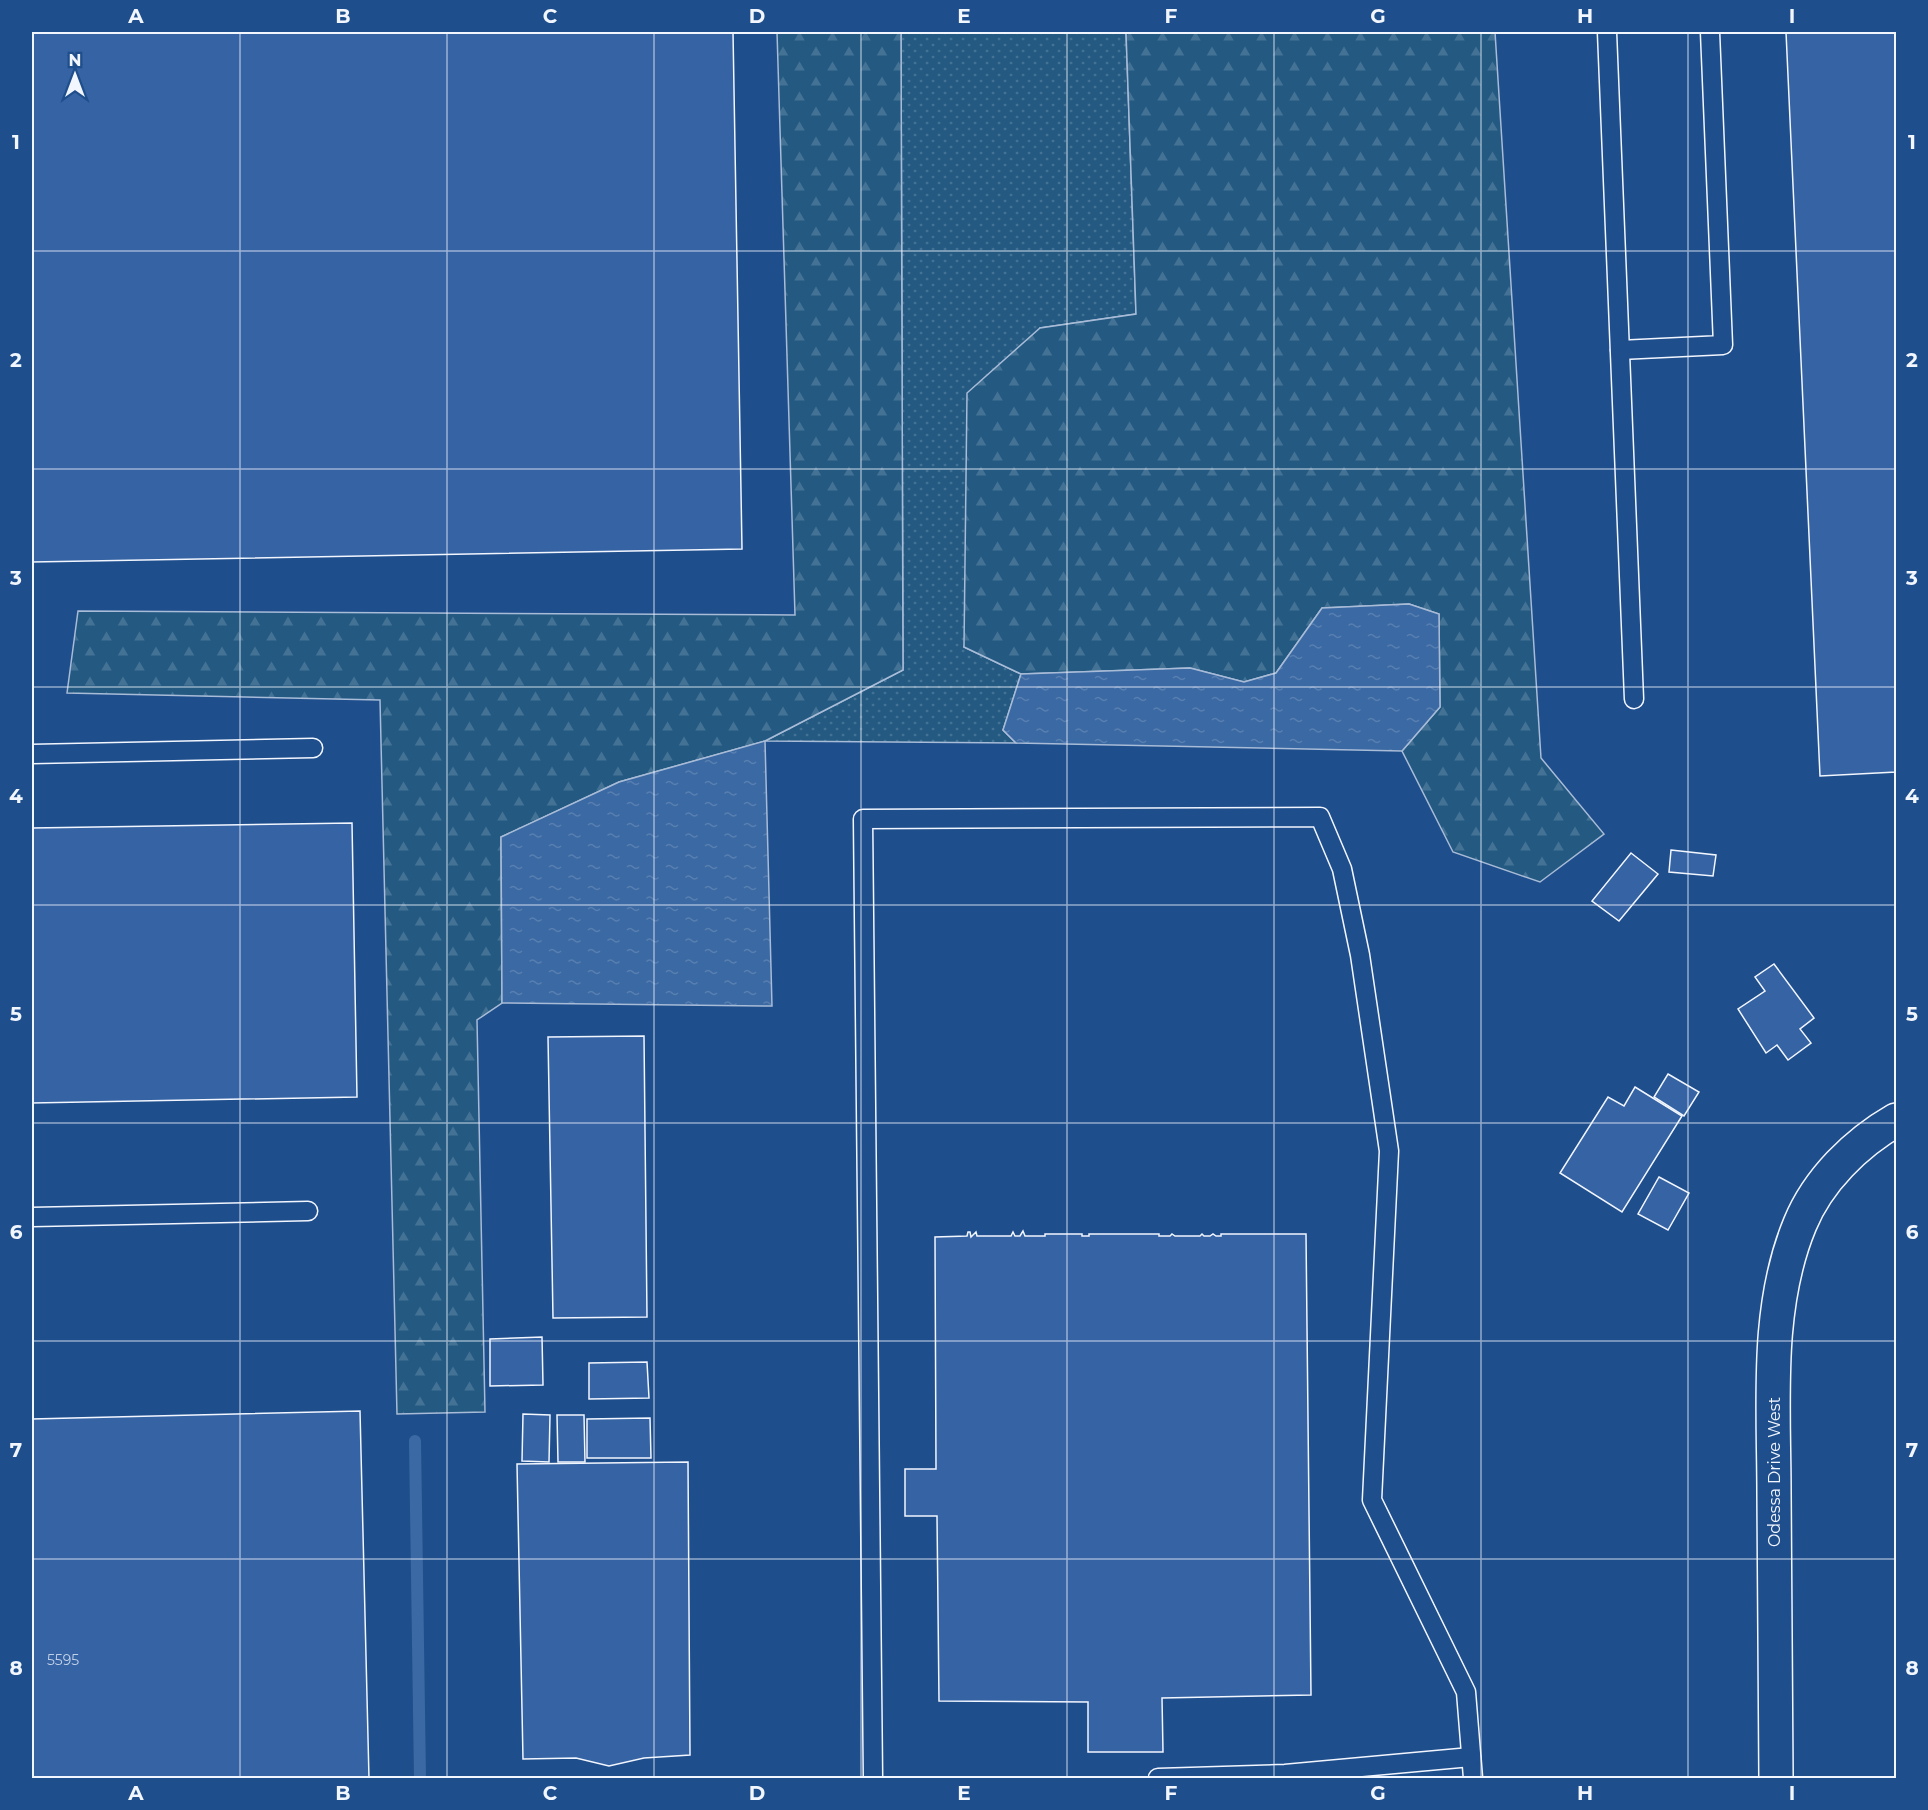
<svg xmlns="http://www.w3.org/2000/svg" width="1928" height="1810" viewBox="0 0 1928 1810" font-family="Montserrat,sans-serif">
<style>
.grass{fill:url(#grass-dots);stroke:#a8bbd7;stroke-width:1.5}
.forest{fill:url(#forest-firs);stroke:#a8bbd7;stroke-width:1.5}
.water{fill:url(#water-ripples);stroke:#a8bbd7;stroke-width:1.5}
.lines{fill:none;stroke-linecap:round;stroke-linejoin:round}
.stream{stroke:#3b69a3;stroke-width:12}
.building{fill:#3563a3;stroke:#f2f6ff;stroke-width:1.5}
.service-casing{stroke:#f2f6ff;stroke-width:21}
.minor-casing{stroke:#f2f6ff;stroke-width:36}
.service{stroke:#1f4e8c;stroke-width:18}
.minor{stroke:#1f4e8c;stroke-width:33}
.grid{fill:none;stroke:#f2f6ff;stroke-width:1.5;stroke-opacity:0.55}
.labels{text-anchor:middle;stroke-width:4.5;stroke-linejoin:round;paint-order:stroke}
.number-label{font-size:14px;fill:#c3d1e8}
.street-label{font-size:16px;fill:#f2f6ff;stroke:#1f4e8c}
.neatline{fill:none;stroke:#f2f6ff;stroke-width:2}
.grid-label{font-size:20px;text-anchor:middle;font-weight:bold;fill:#f2f6ff}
</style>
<defs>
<pattern id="grass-dots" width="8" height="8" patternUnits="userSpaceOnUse" patternTransform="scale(1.5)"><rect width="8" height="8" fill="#245a82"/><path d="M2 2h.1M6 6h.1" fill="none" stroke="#447295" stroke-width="1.8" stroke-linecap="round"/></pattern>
<pattern id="forest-firs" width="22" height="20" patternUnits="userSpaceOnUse" patternTransform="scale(1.5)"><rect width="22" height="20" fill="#245a82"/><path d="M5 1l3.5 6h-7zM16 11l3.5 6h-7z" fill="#447295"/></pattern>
<pattern id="water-ripples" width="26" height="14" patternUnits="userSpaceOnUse" patternTransform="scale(1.5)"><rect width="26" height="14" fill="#3b69a3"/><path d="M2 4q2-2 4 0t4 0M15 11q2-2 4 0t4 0" fill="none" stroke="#587fb1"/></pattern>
</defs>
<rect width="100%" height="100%" fill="#1f4e8c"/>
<path class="grass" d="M901,32H1126L1136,314L1040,328L964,647L1021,674L1003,730L1016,743L765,741L903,670Z"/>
<g class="forest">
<path d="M777,32H901L903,670L765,741L619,782L501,837L502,1003L477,1020L485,1412L397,1414L380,700L67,693L78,611L795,615Z"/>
<path d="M1126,32H1495L1541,758L1604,834L1540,882L1453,852L1402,751L1440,707L1439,614L1409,604L1322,608L1276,673L1244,682L1190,668L1021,674L964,647L967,393L1040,328L1136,314Z"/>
</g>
<g class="water">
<path d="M1409,604L1439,614L1440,707L1402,751L1016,743L1003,730L1021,674L1190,668L1244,682L1276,673L1322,608Z"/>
<path d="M765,741L772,1006L502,1003L501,837L619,782Z"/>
</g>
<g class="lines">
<path class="stream" d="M415,1441L420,1778"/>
</g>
<g class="building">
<path d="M32,32H733L742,549L32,562Z"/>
<path d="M1786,32H1896V772L1820,776Z"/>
<path d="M352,823L357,1097L32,1103V828Z"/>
<path d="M1671,850L1716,855L1713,876L1669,872Z"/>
<path d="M1631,853L1658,874L1619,921L1592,901Z"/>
<path d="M1774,964L1814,1018L1800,1029L1811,1043L1788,1060L1777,1045L1766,1053L1738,1009L1765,991L1755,977Z"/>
<path d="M644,1036L647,1317L553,1318L548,1037Z"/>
<path d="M1668,1074L1699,1092L1684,1116L1654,1097Z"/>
<path d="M1635,1087L1682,1116L1622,1212L1560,1173L1608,1097L1624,1106Z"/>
<path d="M1659,1177L1689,1193L1668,1230L1638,1214Z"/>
<path d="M1023,1231L1025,1236H1045V1234H1082V1236H1089V1234H1159V1236H1170L1172,1234L1175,1236H1200L1202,1234L1204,1236H1210L1213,1234L1216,1236H1221V1234H1306L1311,1695L1162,1698L1163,1752H1088V1702L939,1701L937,1516H905V1469H936L935,1237L967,1236L968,1232H970L971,1237L976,1232L977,1236H1011L1013,1232L1015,1236H1020Z"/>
<path d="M542,1337L543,1385L490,1386V1339Z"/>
<path d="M647,1362L649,1398L589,1399V1363Z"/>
<path d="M360,1411L369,1778H32V1419Z"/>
<path d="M523,1414L550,1415L549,1462L522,1461Z"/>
<path d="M557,1415H584L585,1462H558Z"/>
<path d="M650,1418L651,1458H587V1419Z"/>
<path d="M688,1462L690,1755L644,1758L609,1766L576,1758L523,1759L517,1464Z"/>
</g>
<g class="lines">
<defs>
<g id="service">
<path d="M1607,32L1634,699"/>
<path d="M1620,350L1723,345L1710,32"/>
<path d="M32,754L313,748"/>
<path d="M32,1217L308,1211"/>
<path d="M873,1778L863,819L1320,817L1342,869L1360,955L1389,1151L1372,1500L1466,1692L1473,1778"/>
<path d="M1158,1778L1285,1774L1471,1757"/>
</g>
<path id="minor" d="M1776,1778C1776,1683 1775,1588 1774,1493C1774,1405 1765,1308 1800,1224C1818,1180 1856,1143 1896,1120"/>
</defs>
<use href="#service" class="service-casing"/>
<use href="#minor" class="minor-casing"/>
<use href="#service" class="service"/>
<use href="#minor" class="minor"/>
</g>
<path class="grid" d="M240,32V1778M447,32V1778M654,32V1778M861,32V1778M1067,32V1778M1274,32V1778M1481,32V1778M1688,32V1778M32,251H1896M32,469H1896M32,687H1896M32,905H1896M32,1123H1896M32,1341H1896M32,1559H1896"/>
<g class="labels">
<g class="number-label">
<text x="63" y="1665">5595</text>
</g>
<g class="street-label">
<text transform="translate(1774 1472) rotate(-90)" y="6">Odessa Drive West</text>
</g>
</g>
<rect width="1928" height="1810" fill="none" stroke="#1f4e8c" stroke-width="66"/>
<g transform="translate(75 75)" stroke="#1f4e8c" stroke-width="4.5" paint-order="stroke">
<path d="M0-4.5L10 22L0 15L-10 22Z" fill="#f2f6ff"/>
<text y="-9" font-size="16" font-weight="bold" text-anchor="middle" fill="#f2f6ff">N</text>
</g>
<rect x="33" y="33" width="1862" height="1744" class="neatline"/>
<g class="grid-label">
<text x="136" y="23">A</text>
<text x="343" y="23">B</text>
<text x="550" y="23">C</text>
<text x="757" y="23">D</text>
<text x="964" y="23">E</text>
<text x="1171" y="23">F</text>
<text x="1378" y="23">G</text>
<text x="1585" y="23">H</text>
<text x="1792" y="23">I</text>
<text x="16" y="149">1</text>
<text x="1912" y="149">1</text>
<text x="16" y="367">2</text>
<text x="1912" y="367">2</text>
<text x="16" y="585">3</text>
<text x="1912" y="585">3</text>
<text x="16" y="803">4</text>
<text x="1912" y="803">4</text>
<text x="16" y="1021">5</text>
<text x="1912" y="1021">5</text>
<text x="16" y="1239">6</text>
<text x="1912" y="1239">6</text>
<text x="16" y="1457">7</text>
<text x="1912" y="1457">7</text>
<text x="16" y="1675">8</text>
<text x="1912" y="1675">8</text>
<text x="136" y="1800">A</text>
<text x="343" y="1800">B</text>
<text x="550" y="1800">C</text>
<text x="757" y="1800">D</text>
<text x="964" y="1800">E</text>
<text x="1171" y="1800">F</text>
<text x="1378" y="1800">G</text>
<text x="1585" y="1800">H</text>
<text x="1792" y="1800">I</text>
</g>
</svg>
